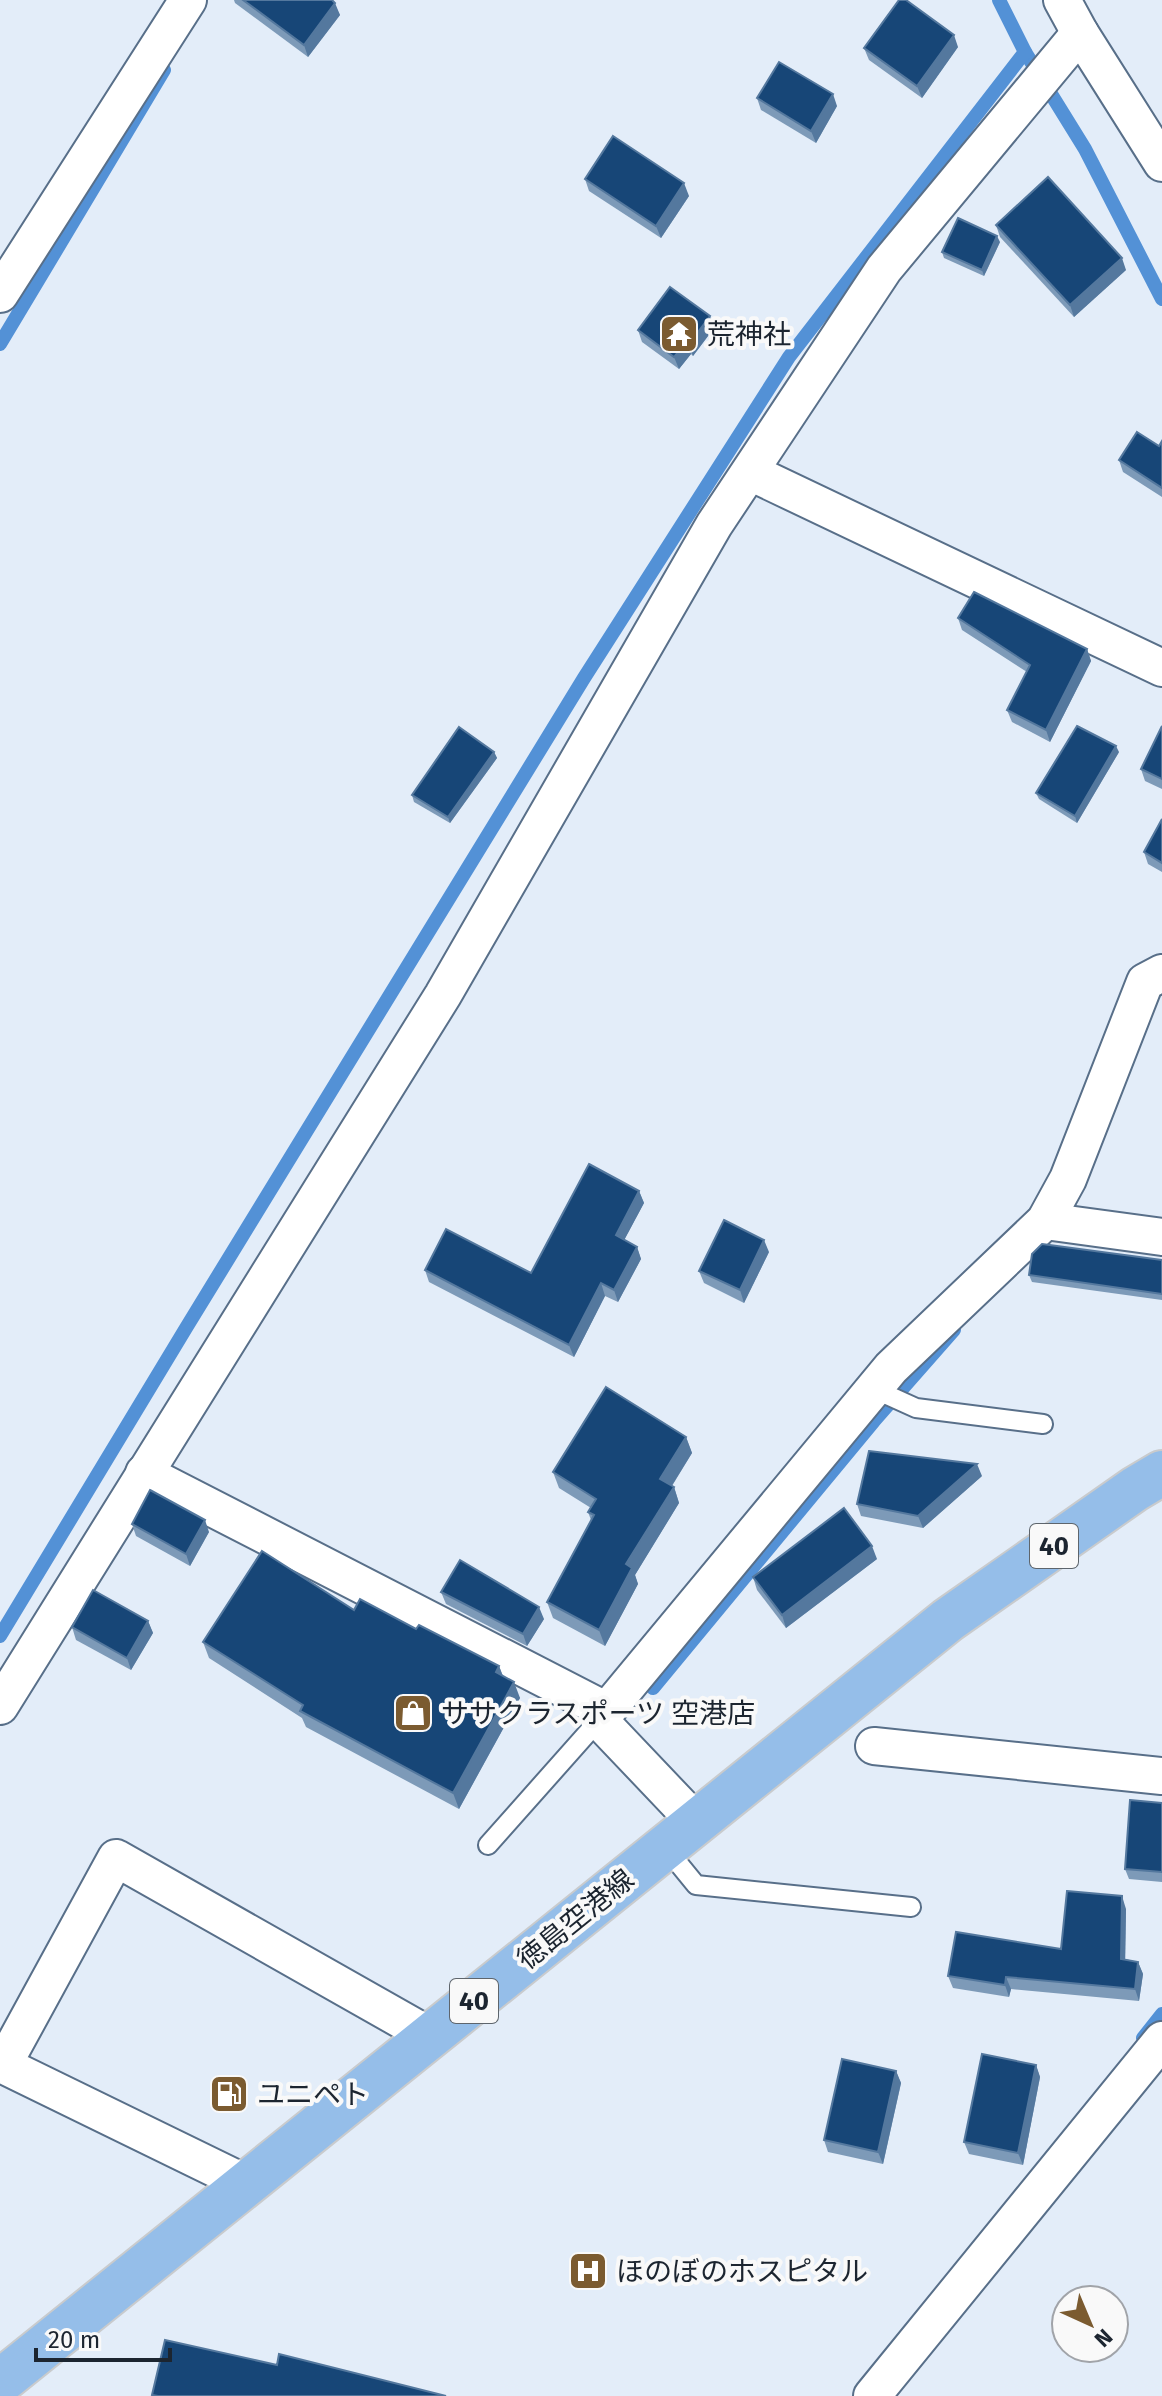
<svg xmlns="http://www.w3.org/2000/svg" width="1162" height="2396" viewBox="0 0 1162 2396" font-family="'Fira Sans','Noto Sans JP',sans-serif">
<style>
.lines{fill:none;stroke-linecap:round;stroke-linejoin:round}
.stream{stroke:#5391d6;stroke-width:14}
.lane-casing{stroke:#586f89;stroke-width:22}
.street-casing{stroke:#586f89;stroke-width:40}
.primary-casing{stroke:#c9cbcd;stroke-width:48}
.lane{stroke:#fff;stroke-width:18}
.street{stroke:#fff;stroke-width:36}
.primary{stroke:#95bee9;stroke-width:44}
.wall{fill:#7d9ab8}
.shaded-wall{fill:#54789e}
.building{fill:#174677;stroke:#54789e;stroke-width:2}
.labels{text-anchor:middle;stroke-width:8;stroke-linejoin:round;paint-order:stroke}
.shield{fill:#f9f9f9;stroke:#5e656c;stroke-width:2}
.shield-label{font-size:26px;font-weight:bold;fill:#1c2530}
.poi-label{font-size:28px;fill:#1c2530;stroke:#f9f9f9;text-anchor:start}
.street-label{font-size:28px;fill:#1c2530;stroke:#f9f9f9}
</style>
<rect width="100%" height="100%" fill="#e3edf9"/>
<g class="lines">
<g class="stream">
<path d="M1025,52L1085,149L1162,299"/>
<path d="M0,344L164,70"/>
<path d="M0,1636L186,1328L584,678L789,357L1025,52L999,0"/>
<path d="M653,1688L874,1421L954,1330"/>
<path d="M1143,2038L1162,2014"/>
</g>
<defs>
<g id="lane">
<path d="M874,1389L916,1408L1043,1424"/>
<path d="M488,1845L599,1720"/>
<path d="M665,1847L696,1885L911,1907"/>
</g>
<g id="street">
<path d="M1062,0L1080,33L1162,163"/>
<path d="M0,294L188,0"/>
<path d="M750,472L1162,668"/>
<path d="M1045,1221L1162,1237"/>
<path d="M144,1473L607,1711"/>
<path d="M0,1706L443,995L714,525L884,269L1080,33"/>
<path d="M874,1746L1162,1776"/>
<path d="M696,1822L599,1720L891,1368L1045,1221L1068,1179L1145,982L1162,973"/>
<path d="M247,2184L3,2065L116,1858L430,2036"/>
<path d="M872,2396L1162,2040"/>
</g>
<path id="primary" d="M0,2382L948,1620L1135,1489L1162,1473"/>
</defs>
<use href="#lane" class="lane-casing"/>
<use href="#street" class="street-casing"/>
<use href="#primary" class="primary-casing"/>
<use href="#lane" class="lane"/>
<use href="#street" class="street"/>
<use href="#primary" class="primary"/>
</g>
<g class="wall">
<path d="M234,0H332L340,15L308,57L235,3Z"/>
<path d="M958,47L922,98L869,60L864,48Z"/>
<path d="M757,98L837,106L816,143L761,110Z"/>
<path d="M585,179L689,196L661,238L589,191Z"/>
<path d="M996,225L1126,270L1074,317L1000,237Z"/>
<path d="M1000,242L984,276L944,258L942,252Z"/>
<path d="M714,328L693,356L691,354L679,369L642,342L638,330Z"/>
<path d="M1162,441V497L1123,472L1119,460L1159,446Z"/>
<path d="M958,618L1087,649L1091,661L1050,742L1012,722L1007,710L1027,672L962,630Z"/>
<path d="M1162,726V789L1145,781L1141,769Z"/>
<path d="M494,752L497,758L450,823L414,802L412,795Z"/>
<path d="M1119,752L1077,823L1039,799L1036,793Z"/>
<path d="M1162,819V872L1148,864L1144,852Z"/>
<path d="M639,1191L644,1203L624,1240L637,1247L641,1259L618,1302L605,1296L574,1357L429,1282L425,1270L531,1273Z"/>
<path d="M769,1252L744,1303L704,1283L699,1271Z"/>
<path d="M1162,1260V1300L1032,1282L1029,1275Z"/>
<path d="M686,1437L692,1453L672,1486L674,1487L679,1503L635,1575L638,1584L605,1646L553,1618L547,1602L591,1520L588,1512L591,1508L559,1488L553,1472Z"/>
<path d="M982,1476L923,1528L861,1516L857,1504Z"/>
<path d="M132,1524L209,1532L190,1566L136,1536Z"/>
<path d="M877,1559L786,1628L757,1590L753,1577Z"/>
<path d="M441,1592L544,1619L527,1646L446,1604Z"/>
<path d="M354,1610L416,1629L499,1666L503,1676L520,1698L459,1809L306,1727L302,1718L209,1658L203,1642Z"/>
<path d="M148,1621L153,1633L131,1670L76,1640L72,1627Z"/>
<path d="M1162,1803V1882L1129,1879L1125,1869Z"/>
<path d="M1126,1909L1125,1959L1138,1962L1143,1974L1139,2001L1011,1989L1009,1997L953,1988L948,1976L1061,1949Z"/>
<path d="M1036,2065L1040,2077L1023,2165L969,2154L964,2142Z"/>
<path d="M896,2071L901,2083L883,2164L828,2152L824,2140Z"/>
</g>
<g class="shaded-wall">
<path d="M335,3L340,15L308,57L304,45Z"/>
<path d="M954,35L958,47L922,98L917,86Z"/>
<path d="M833,94L837,106L816,143L811,131Z"/>
<path d="M684,183L689,196L661,238L656,226Z"/>
<path d="M997,236L1000,242L984,276L982,270Z"/>
<path d="M1122,258L1126,270L1074,317L1070,305Z"/>
<path d="M710,316L714,328L693,356L689,344Z"/>
<path d="M686,342L691,354L679,369L674,357Z"/>
<path d="M1087,649L1091,661L1050,742L1046,730Z"/>
<path d="M1116,746L1119,752L1077,823L1075,816Z"/>
<path d="M494,752L497,758L450,823L448,817Z"/>
<path d="M639,1191L644,1203L620,1248L616,1235Z"/>
<path d="M764,1240L769,1252L744,1303L740,1290Z"/>
<path d="M637,1247L641,1259L618,1302L614,1290Z"/>
<path d="M601,1283L605,1296L574,1357L569,1345Z"/>
<path d="M686,1437L692,1453L666,1495L660,1479Z"/>
<path d="M977,1464L982,1476L923,1528L918,1516Z"/>
<path d="M674,1487L679,1503L635,1575L638,1584L605,1646L599,1630L626,1564Z"/>
<path d="M205,1520L209,1532L190,1566L186,1554Z"/>
<path d="M872,1546L877,1559L786,1628L782,1615Z"/>
<path d="M539,1607L544,1619L527,1646L523,1634Z"/>
<path d="M148,1621L153,1633L131,1670L127,1658Z"/>
<path d="M499,1666L505,1682L496,1672Z"/>
<path d="M514,1682L520,1698L459,1809L453,1793Z"/>
<path d="M1122,1896L1126,1909L1125,1971L1121,1959Z"/>
<path d="M1138,1962L1143,1974L1139,2001L1135,1989Z"/>
<path d="M1006,1977L1011,1989L1009,1997L1005,1985Z"/>
<path d="M1036,2065L1040,2077L1023,2165L1018,2153Z"/>
<path d="M896,2071L901,2083L883,2164L878,2152Z"/>
</g>
<g class="building">
<path d="M243,0H332L335,3L304,45Z"/>
<path d="M899,0H906L954,35L917,86L864,48Z"/>
<path d="M779,62L833,94L811,131L757,98Z"/>
<path d="M613,136L684,183L656,226L585,179Z"/>
<path d="M1048,177L1122,258L1070,305L996,225Z"/>
<path d="M958,218L997,236L982,270L942,252Z"/>
<path d="M670,287L710,316L689,344L686,342L674,357L638,330Z"/>
<path d="M1137,432L1159,446L1162,441V488L1119,460Z"/>
<path d="M974,592L1087,649L1046,730L1007,710L1030,665L958,618Z"/>
<path d="M1077,726L1116,746L1075,816L1036,793Z"/>
<path d="M1162,726V779L1141,769Z"/>
<path d="M459,727L494,752L448,817L412,795Z"/>
<path d="M1162,819V863L1144,852Z"/>
<path d="M589,1164L639,1191L616,1235L637,1247L614,1290L601,1283L569,1345L425,1270L446,1229L531,1273Z"/>
<path d="M724,1220L764,1240L740,1290L699,1271Z"/>
<path d="M1042,1244L1162,1260V1294L1029,1275L1032,1254Z"/>
<path d="M606,1387L686,1437L660,1479L674,1487L626,1564L632,1568L599,1630L547,1602L594,1515L588,1512L596,1499L553,1472Z"/>
<path d="M869,1451L977,1464L918,1516L857,1504Z"/>
<path d="M150,1490L205,1520L186,1554L132,1524Z"/>
<path d="M844,1508L872,1546L782,1615L753,1577Z"/>
<path d="M262,1551L354,1610L360,1599L416,1629L419,1625L499,1666L496,1672L514,1682L453,1793L300,1711L303,1705L203,1642Z"/>
<path d="M460,1560L539,1607L523,1634L441,1592Z"/>
<path d="M93,1590L148,1621L127,1658L72,1627Z"/>
<path d="M1130,1800L1162,1803V1872L1125,1869Z"/>
<path d="M1067,1891L1122,1896L1121,1959L1138,1962L1135,1989L1006,1977L1005,1985L948,1976L956,1932L1061,1949Z"/>
<path d="M982,2054L1036,2065L1018,2153L964,2142Z"/>
<path d="M842,2059L896,2071L878,2152L824,2140Z"/>
<path d="M165,2340L277,2365L279,2354L446,2396H158L152,2395Z"/>
</g>
<defs>
<symbol id="temple-square" viewBox="-11 -11 22 22"><rect x="-9" y="-9" width="18" height="18" rx="4" fill="#7b5b30" stroke="#f9f9f9"/><path d="M0-6L5-2H3V0L6.5 2.5H4V6H1.5V3h-3V6H-4V2.5H-6.5L-3 0V-2H-5Z" fill="#fff"/></symbol>
<symbol id="shop-square" viewBox="-11 -11 22 22"><rect x="-9" y="-9" width="18" height="18" rx="4" fill="#7b5b30" stroke="#f9f9f9"/><path d="M-5-2.5h2.3a2.7 3.5 0 0 1 5.4 0H5L5.5 6h-11ZM-1.5-2.5h3a1.5 2.3 0 0 0-3 0Z" fill="#fff"/></symbol>
<symbol id="fuel-square" viewBox="-11 -11 22 22"><rect x="-9" y="-9" width="18" height="18" rx="4" fill="#7b5b30" stroke="#f9f9f9"/><path d="M-5.5-6h7V0h2V4h1.3V-2.5L3-4.5l.8-.8L6-3V5H2.5V1h-1V6h-7ZM-4.2-4.7v3.2H.2V-4.7Z" fill="#fff"/></symbol>
<symbol id="hospital-square" viewBox="-11 -11 22 22"><rect x="-9" y="-9" width="18" height="18" rx="4" fill="#7b5b30" stroke="#f9f9f9"/><path d="M-5-5h3v3.5h4V-5h3V5h-3V1.5h-4V5h-3Z" fill="#fff"/></symbol>
</defs>
<g fill-rule="evenodd">
<use href="#temple-square" x="657" y="312" width="44" height="44"/>
<use href="#shop-square" x="391" y="1691" width="44" height="44"/>
<use href="#fuel-square" x="207" y="2072" width="44" height="44"/>
<use href="#hospital-square" x="566" y="2249" width="44" height="44"/>
</g>
<g class="labels">
<g class="shield">
<rect x="1030" y="1524" width="48" height="44" rx="6"/>
<rect x="450" y="1979" width="48" height="44" rx="6"/>
</g>
<g class="shield-label">
<text x="1054" y="1555">40</text>
<text x="474" y="2010">40</text>
</g>
<g class="poi-label">
<text x="707" y="344">荒神社</text>
<text x="441" y="1723">ササクラスポーツ 空港店</text>
<text x="257" y="2104">ユニペト</text>
<text x="616" y="2281">ほのぼのホスピタル</text>
</g>
<g class="street-label">
<text transform="translate(575 1919) rotate(-39)" y="10">徳島空港線</text>
</g>
</g>
<g transform="translate(1090 2324) rotate(136)"><circle r="38" fill="#f9f9f9" stroke="#a1a4a9" stroke-width="2"/>
<path d="M0-6L14 30L0 20L-14 30Z" fill="#7b5b30"/>
<text y="-12" font-size="22" font-weight="bold" text-anchor="middle" fill="#1c2530">N</text>
</g>
<path d="M36 2348v12h134v-12" fill="none" stroke="#1c2530" stroke-width="4"/>
<text x="48" y="2348" font-size="24" fill="#1c2530" stroke="#f9f9f9" stroke-width="6" paint-order="stroke">20 m</text>
</svg>
